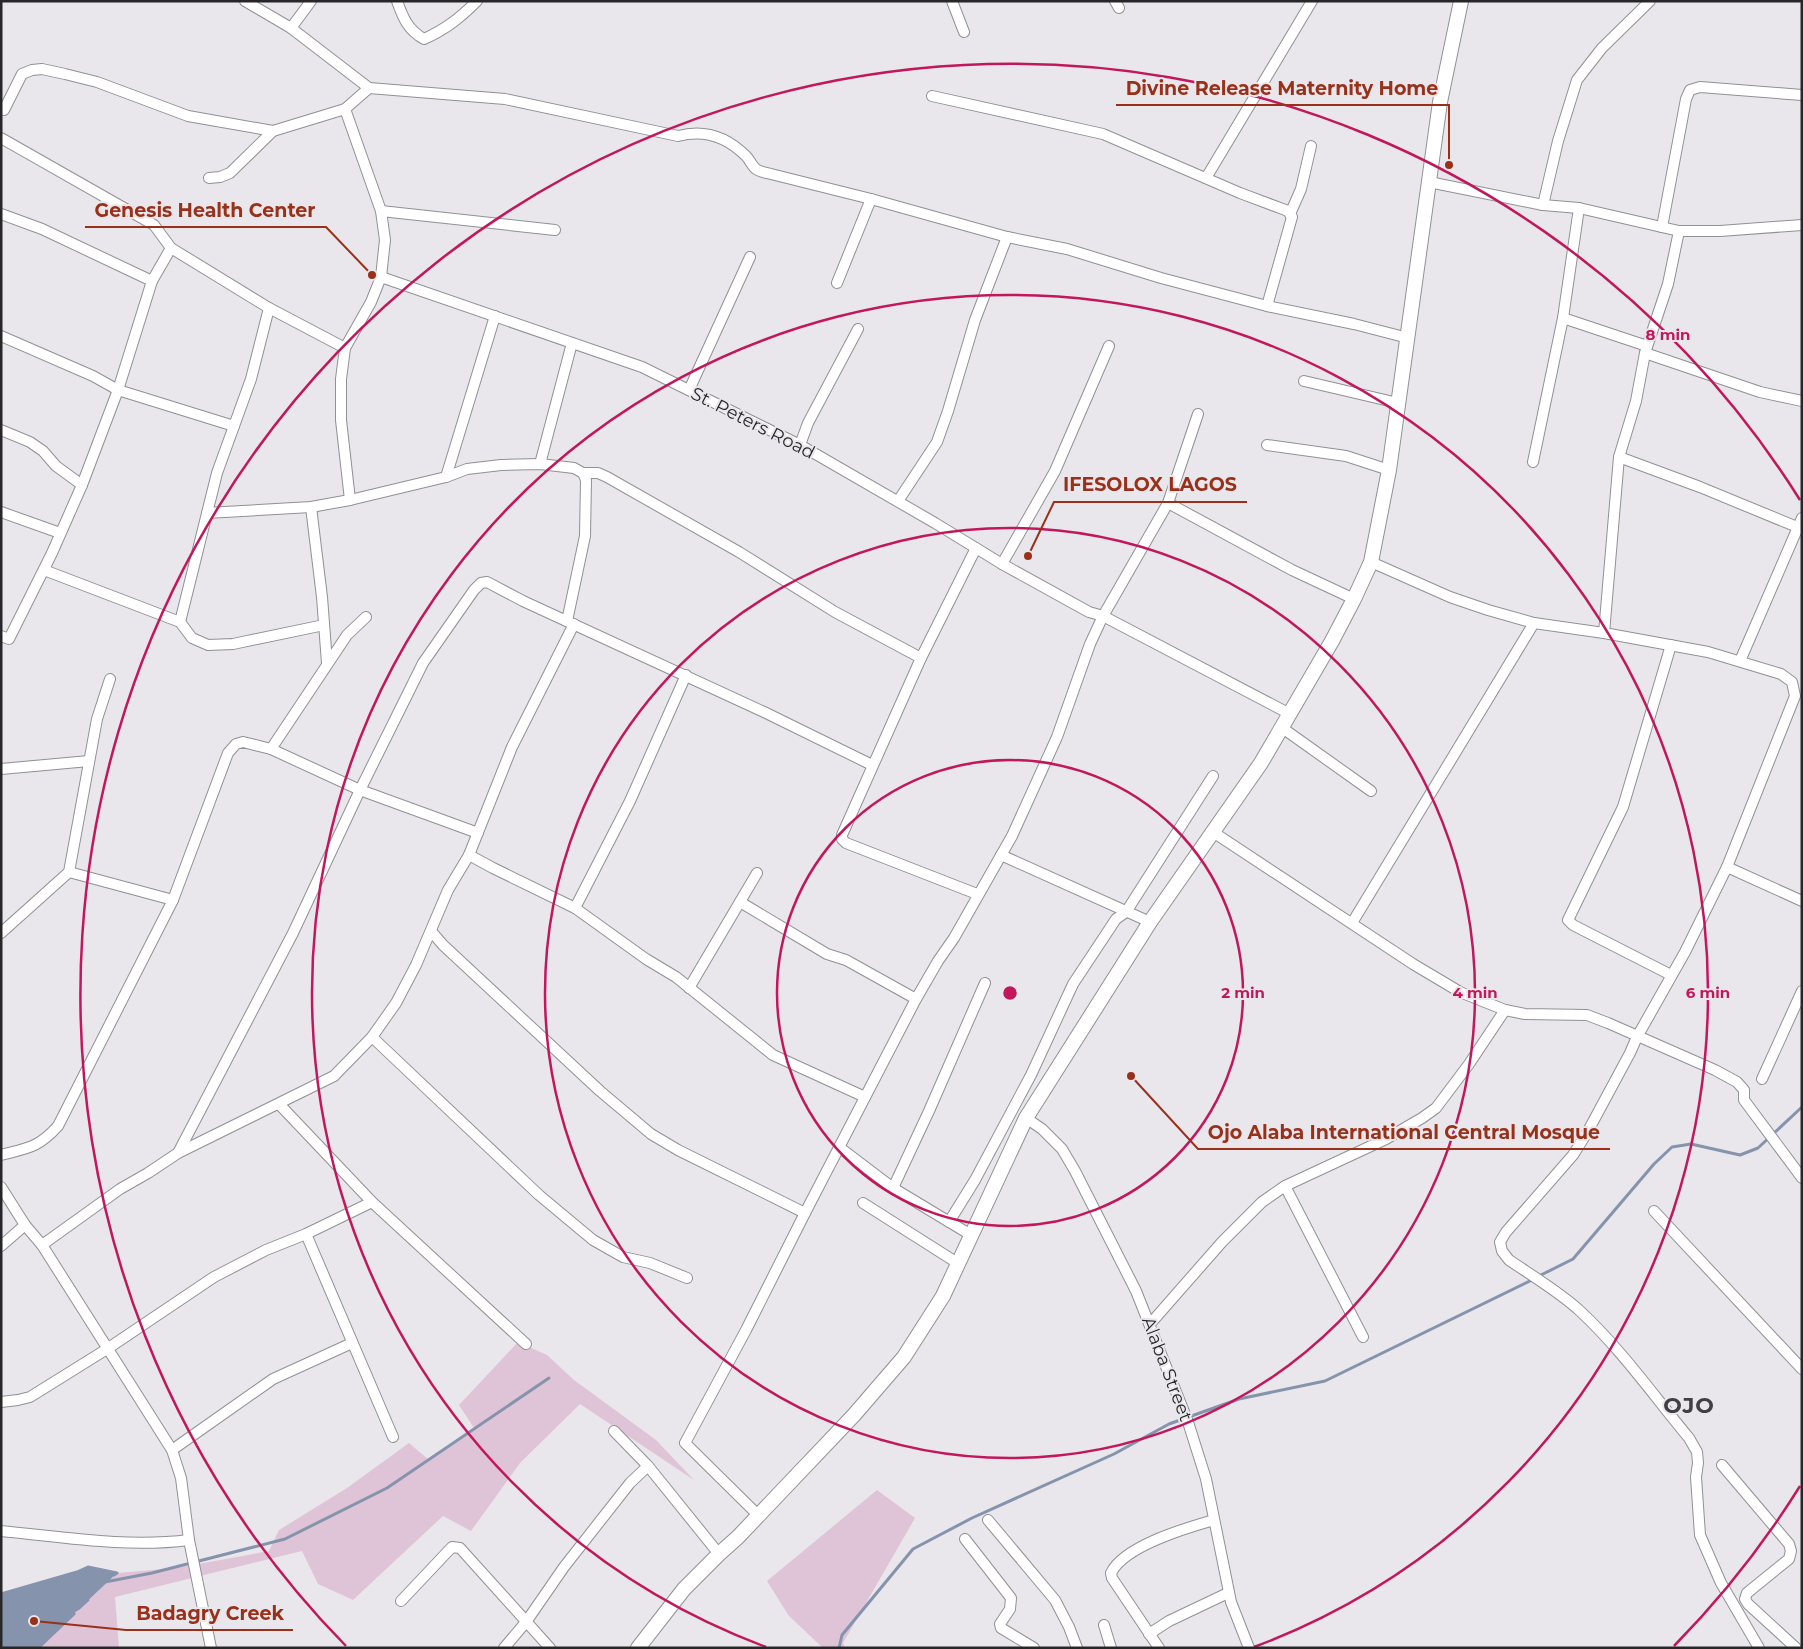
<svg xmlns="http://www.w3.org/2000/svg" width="1803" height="1649" viewBox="0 0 1803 1649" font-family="Montserrat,sans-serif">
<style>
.green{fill:#dfc4d7}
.water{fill:#8593ac}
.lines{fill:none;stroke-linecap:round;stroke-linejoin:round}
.stream{stroke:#8593ac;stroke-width:3}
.street-casing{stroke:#919094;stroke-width:12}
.secondary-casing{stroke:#919094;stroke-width:16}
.street{stroke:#fff;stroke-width:10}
.secondary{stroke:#fff;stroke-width:14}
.ring{fill:none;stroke:#c2185b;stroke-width:2.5}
.labels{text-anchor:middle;stroke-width:4;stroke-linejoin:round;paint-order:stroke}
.street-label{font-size:18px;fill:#272729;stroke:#e9e7ec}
.district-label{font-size:22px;font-weight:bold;letter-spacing:1px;fill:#403f43;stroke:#e9e7ec}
.centre{fill:#c2185b;stroke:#e9e7ec;stroke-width:2.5}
.ring-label{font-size:15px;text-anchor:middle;font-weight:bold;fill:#c2185b;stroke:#e9e7ec;stroke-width:4;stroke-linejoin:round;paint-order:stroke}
.leader{fill:none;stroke:#99301a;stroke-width:2}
.callout-dot{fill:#99301a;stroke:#e9e7ec;stroke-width:2}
.callout-label{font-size:19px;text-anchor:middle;font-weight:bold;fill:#99301a;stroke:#e9e7ec;stroke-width:4;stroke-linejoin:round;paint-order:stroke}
</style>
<rect width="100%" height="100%" fill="#e9e7ec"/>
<g class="green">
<path d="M518,1342L547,1355L574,1380L656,1440L694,1480L580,1404L520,1463L471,1531L443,1516L353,1600L318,1584L302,1551L115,1597L119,1648H38L117,1573L176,1568L269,1551L279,1530L347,1488L409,1443L429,1460L474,1428L459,1405Z"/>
<path d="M877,1490L915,1518L843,1643L845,1648H823L789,1616L767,1581Z"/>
</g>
<path class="water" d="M88,1567L117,1573L38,1648H1V1594L77,1572Z"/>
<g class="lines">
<g class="stream">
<path d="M1539,1276L1573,1259L1654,1164L1672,1147L1691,1144L1740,1155L1758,1148L1802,1107"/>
<path d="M105,1582L152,1573L285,1539L387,1488L549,1378"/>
<path d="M1,1594L77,1572L88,1567L117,1573L114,1575"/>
<path d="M78,1609L88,1600"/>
<path d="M38,1648L74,1614"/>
<path d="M839,1648L842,1635L913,1549L972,1518L1114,1454L1169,1424L1239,1399L1325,1381L1534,1279"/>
</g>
<defs>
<g id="street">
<path d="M245,1L291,28L369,88L505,99L678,136C704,129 727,137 746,156C750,160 752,166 756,169C760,172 767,173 771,174L871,199L1007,237L1067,249L1161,278L1267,306L1354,324L1408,338"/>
<path d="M397,1C403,18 408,30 424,39C446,29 460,18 477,1"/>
<path d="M952,1L964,32"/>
<path d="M1115,1L1119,8"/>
<path d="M291,28L311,1"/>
<path d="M932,96L1103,134L1240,193L1288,211L1292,217L1267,306"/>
<path d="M345,109L381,211L385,240L381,277L371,302L345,348L341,379V420L350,500"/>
<path d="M4,110L22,74L32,70L42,69L65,74L97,82L188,116L273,131L345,109L369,88"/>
<path d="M1,138L154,225L171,248L269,308L345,348"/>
<path d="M209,178L220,177L230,173L273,131"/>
<path d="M1206,178L1312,1"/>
<path d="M1429,182L1543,205L1579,208L1679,231H1720L1802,225"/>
<path d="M1543,205L1558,141L1577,80L1602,48L1650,1"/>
<path d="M381,211L555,230"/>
<path d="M1,214L42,229L152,281"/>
<path d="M1290,214L1301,189L1311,146"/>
<path d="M1662,227L1686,99L1690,90L1700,87L1802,95"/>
<path d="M381,277L642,367L800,445L935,523L1002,564L1089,612L1103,616L1290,714"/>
<path d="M837,283L871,199"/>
<path d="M1563,318L1647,346"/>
<path d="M1,336L93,376L118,390L234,426"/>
<path d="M1645,353L1760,392L1802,401"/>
<path d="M1304,381L1398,403"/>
<path d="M689,390L750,257"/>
<path d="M1,430L30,442L43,451L56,466L82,485"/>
<path d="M800,445L808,423L858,329"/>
<path d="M1267,445L1346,456L1389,470"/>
<path d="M1619,457L1700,487L1802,529"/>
<path d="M1533,462L1563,318L1579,208"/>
<path d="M540,464L572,343"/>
<path d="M583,473H598L607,477L739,552L835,612L921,658"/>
<path d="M446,477L495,316"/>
<path d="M898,501L937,442L948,411L975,320L1007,237"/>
<path d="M1168,503L1292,570L1354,599"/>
<path d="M311,507L322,597L327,663"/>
<path d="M1,512L60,533"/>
<path d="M207,513L311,507L350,500L446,477L467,469L501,465L540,464L574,468L583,473L586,480L585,536L567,621"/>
<path d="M976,548L921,658L842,835V839L846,843L977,894"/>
<path d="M1371,562L1450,597L1488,610L1534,623L1604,633L1708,652L1781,674L1792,682L1795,696L1727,867L1685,952L1637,1037L1630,1053L1588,1131L1573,1155L1506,1232L1500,1242L1502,1251L1509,1260C1531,1275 1561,1293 1580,1311C1620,1348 1654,1396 1689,1438L1697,1452L1698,1463L1696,1477L1700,1535L1721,1583L1759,1648"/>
<path d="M1002,564L1055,471L1109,346"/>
<path d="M44,570L180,622L192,638L208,645L233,644L324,625"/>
<path d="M180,622L217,473L251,379L269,308"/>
<path d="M1604,633L1619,457L1636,401L1645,353L1668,284L1679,231"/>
<path d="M1,636L9,639L52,553L82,485L118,390L152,281L171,248"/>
<path d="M1740,661L1802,518"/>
<path d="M1281,727L1371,791"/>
<path d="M271,749L347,635L366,617"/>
<path d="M1,769L89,761"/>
<path d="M1213,832L1413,964L1460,992L1505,1010L1525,1014L1587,1015L1608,1023L1715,1070L1737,1082L1744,1090V1100L1802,1178"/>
<path d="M469,855L493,868L575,908L646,959L676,977L773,1055L865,1097"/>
<path d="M1001,855L1150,922"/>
<path d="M1727,867L1802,901"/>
<path d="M69,872L173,900"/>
<path d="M740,902L827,954L846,960L916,999"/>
<path d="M575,908L630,801L686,675"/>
<path d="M1352,923L1534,623"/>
<path d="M431,931L443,945L600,1091L651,1134L678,1150L805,1213"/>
<path d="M1,933L69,872L97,719L110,679"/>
<path d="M1671,975L1573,925L1568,920L1623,807L1671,645"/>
<path d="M689,988L757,873"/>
<path d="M372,1037L539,1195L593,1240L623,1257L650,1263L687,1278"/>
<path d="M1762,1079L1802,991"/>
<path d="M279,1104L372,1202L526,1344"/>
<path d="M1026,1118L1042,1129L1062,1149L1075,1171L1136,1291L1188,1422L1206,1479L1231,1602L1249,1648"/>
<path d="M839,1147L893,1188L971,1235"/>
<path d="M178,1153L293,933L360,790L423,663L474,590L481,583L487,582L523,601L764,712L872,765"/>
<path d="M1,1155C28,1148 38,1148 58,1126L173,900L228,753L236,744L243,742L271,749L360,790L478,833"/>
<path d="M1285,1186L1363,1337"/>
<path d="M1,1187L25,1225L42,1245L172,1450L181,1478L189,1540L211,1648"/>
<path d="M893,1188L929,1111L985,983"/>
<path d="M863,1203L959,1264"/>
<path d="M1654,1211L1802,1369"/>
<path d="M949,1222L975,1180L1031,1075L1073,984L1116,919L1126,912L1213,776"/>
<path d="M306,1234L393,1437"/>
<path d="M42,1245L120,1189L148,1173L178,1153L334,1076L372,1037L396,1003L416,965L448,890L469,855L512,747L574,624"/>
<path d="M1,1246L25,1225"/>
<path d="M1150,1324L1222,1242L1262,1202L1285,1186L1386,1139L1422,1118L1436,1108L1469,1064L1505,1010"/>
<path d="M1,1402L18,1400L30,1397L107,1349L214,1277L266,1250L306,1234L372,1202"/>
<path d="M614,1431L648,1466L719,1554"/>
<path d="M172,1450L273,1379L352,1343"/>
<path d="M1722,1465L1789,1544L1791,1551L1789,1559L1747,1593L1745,1599L1748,1604L1796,1648"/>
<path d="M758,1515L685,1443L746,1330L805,1213L916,999L938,961L954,938L1012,836L1057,737L1090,644L1103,616L1168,503L1198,414"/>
<path d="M988,1520L1055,1600L1069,1627L1077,1648"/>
<path d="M1,1531C63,1537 127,1548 189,1540"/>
<path d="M965,1539L1011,1598L1010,1609L1000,1624L1001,1628L1034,1648"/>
<path d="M401,1601L452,1547L460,1548L550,1648"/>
<path d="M1104,1625L1111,1648"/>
<path d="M1149,1634L1169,1621L1228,1593"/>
<path d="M504,1648L526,1622L564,1567L630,1483L648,1466"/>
<path d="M1159,1648L1112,1578L1111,1573C1124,1546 1186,1528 1214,1520"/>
</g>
<path id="secondary" d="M638,1648L684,1589L719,1554L738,1537L854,1415L904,1357L943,1296L1026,1118L1150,922L1261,763L1332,641L1354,599L1371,562L1389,470L1440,102L1461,1"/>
</defs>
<use href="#street" class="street-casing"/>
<use href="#secondary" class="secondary-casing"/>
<use href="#street" class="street"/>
<use href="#secondary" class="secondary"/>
</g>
<g class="ring">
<circle cx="1010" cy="993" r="233"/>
<circle cx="1010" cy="993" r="465"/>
<path d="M766 1647A698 698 0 1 1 1254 1647"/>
<path d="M1800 1486A931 931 0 0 1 1674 1646M346 1646A931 931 0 1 1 1800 500"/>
</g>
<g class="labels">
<g class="street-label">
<text transform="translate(753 423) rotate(27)" y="6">St. Peters Road</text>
<text transform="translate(1167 1369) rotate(69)" y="6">Alaba Street</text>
</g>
<g class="district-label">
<text x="1689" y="1413">OJO</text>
</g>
</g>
<circle cx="1010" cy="993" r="8" class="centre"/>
<g class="ring-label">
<text x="1668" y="340">8 min</text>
<text x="1243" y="998">2 min</text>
<text x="1475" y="998">4 min</text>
<text x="1708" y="998">6 min</text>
</g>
<path class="leader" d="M1449 165L1449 105H1116M372 275L326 227H85M1028 556L1054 502H1247M1131 1076L1198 1149H1610M34 1621L126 1630H293"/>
<g class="callout-dot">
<circle cx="1449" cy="165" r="5"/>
<circle cx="372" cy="275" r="5"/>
<circle cx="1028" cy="556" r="5"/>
<circle cx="1131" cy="1076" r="5"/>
<circle cx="34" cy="1621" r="5"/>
</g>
<g class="callout-label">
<text x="1282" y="95">Divine Release Maternity Home</text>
<text x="205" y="217">Genesis Health Center</text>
<text x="1150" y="491">IFESOLOX LAGOS</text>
<text x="1404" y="1139">Ojo Alaba International Central Mosque</text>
<text x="210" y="1620">Badagry Creek</text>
</g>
<rect width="1803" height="1649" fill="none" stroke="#272729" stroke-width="5"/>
</svg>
